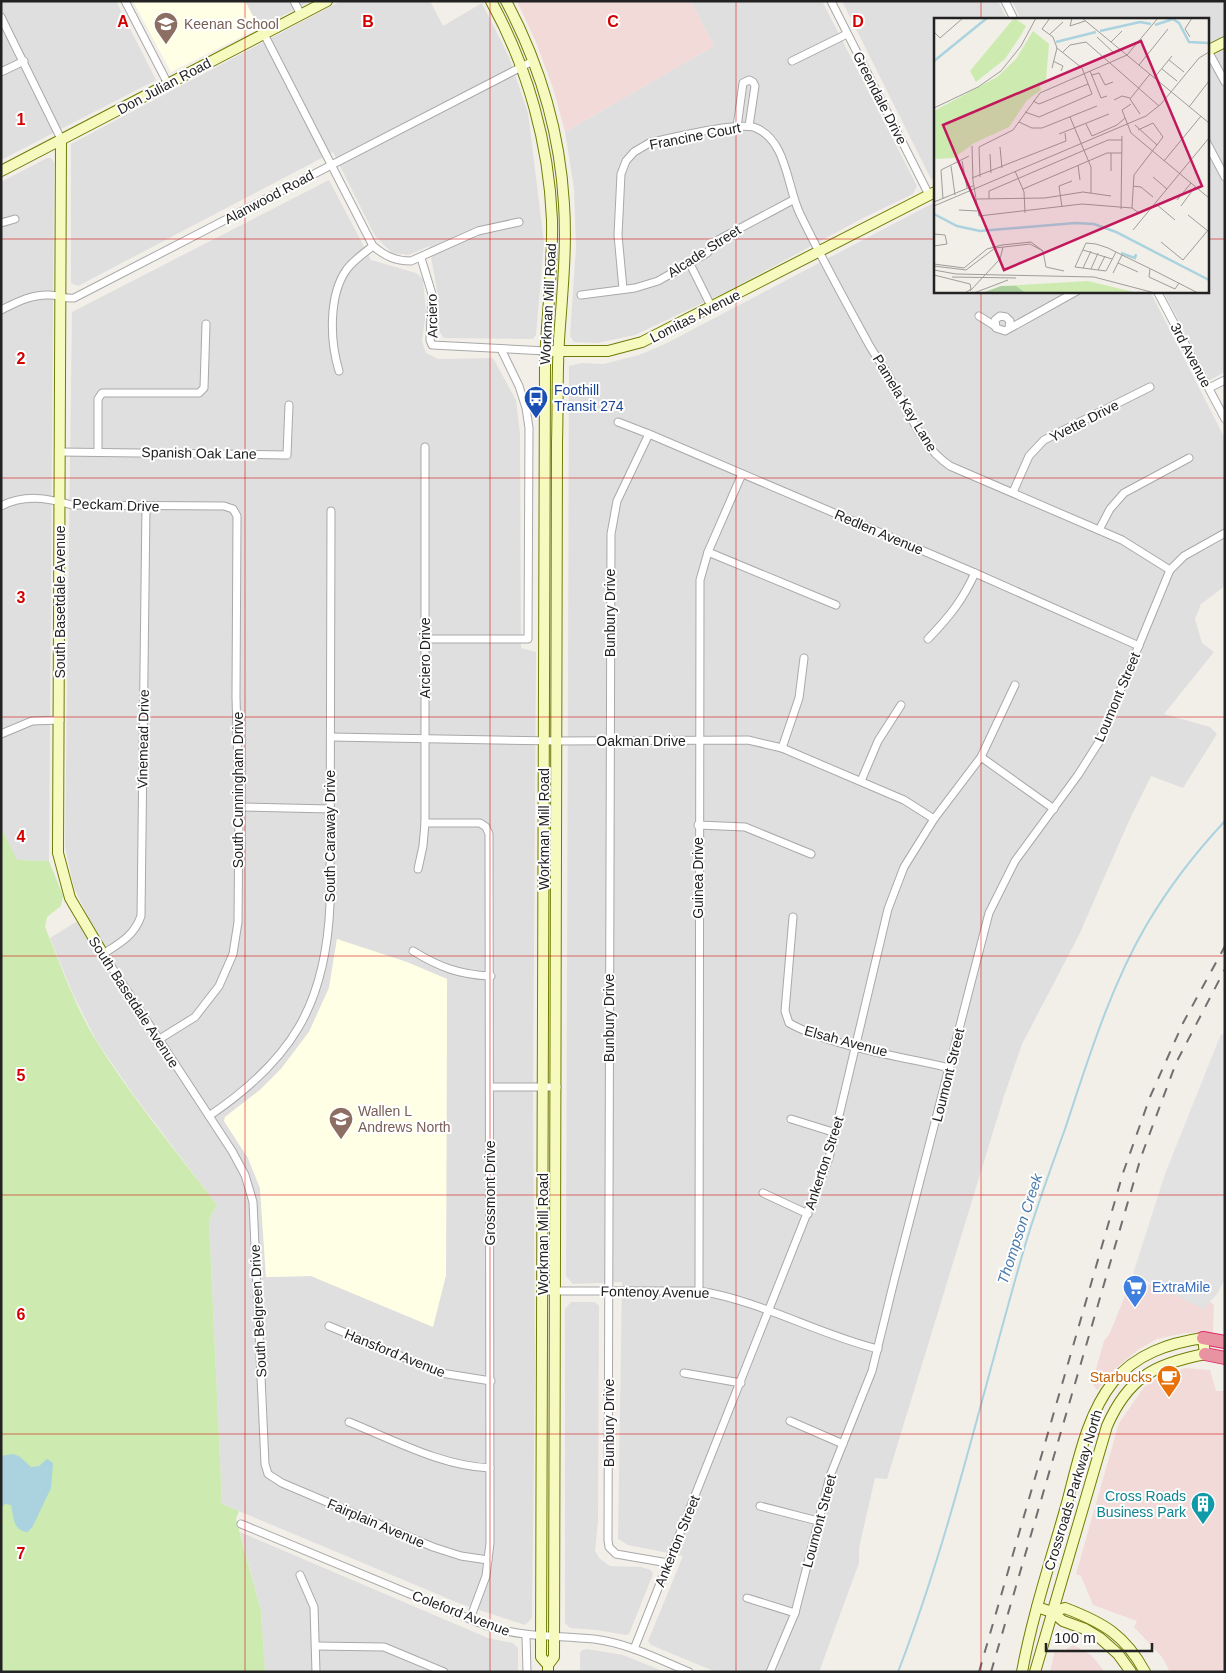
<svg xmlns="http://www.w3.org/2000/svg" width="1226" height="1673" viewBox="0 0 1226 1673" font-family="Helvetica,sans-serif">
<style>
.residential{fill:#e0dfdf;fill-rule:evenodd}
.commercial{fill:#f2dad9}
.education{fill:#ffffe5}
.grass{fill:#cdebb0}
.parking{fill:#e2e2e2}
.water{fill:#aad3df}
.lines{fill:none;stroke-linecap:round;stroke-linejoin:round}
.stream{stroke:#aad3df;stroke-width:2}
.street-casing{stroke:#a9a9a9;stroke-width:9}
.secondary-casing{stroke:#707d05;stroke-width:12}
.highway-casing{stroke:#dc2a67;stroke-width:14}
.street{stroke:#fff;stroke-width:7}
.secondary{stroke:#f7fabf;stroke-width:10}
.highway{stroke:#e892a2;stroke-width:12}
.rail{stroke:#707070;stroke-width:2;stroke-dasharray:10 10;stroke-linecap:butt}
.grid{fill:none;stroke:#d40000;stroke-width:1;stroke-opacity:0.55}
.labels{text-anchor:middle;stroke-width:4;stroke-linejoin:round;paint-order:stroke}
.education-label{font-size:14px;fill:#785e54;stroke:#fff;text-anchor:start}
.street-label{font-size:14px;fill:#222;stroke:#fff}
.transit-label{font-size:14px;fill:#164399;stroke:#fff;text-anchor:start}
.shop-label{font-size:14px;fill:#366cbe;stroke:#fff;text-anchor:start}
.food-label{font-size:14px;fill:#c56008;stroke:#fff;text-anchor:end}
.culture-label{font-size:14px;fill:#0d838f;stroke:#fff;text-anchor:end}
.water-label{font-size:15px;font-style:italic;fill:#4a7aab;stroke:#fff}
.inset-river{fill:none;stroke:#aad3df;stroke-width:2.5}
.inset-road{fill:none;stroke:#9f9d99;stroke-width:1}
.view{fill:#c2185b;fill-opacity:0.15;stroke:#c2185b;stroke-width:2.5}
.inset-edge{fill:none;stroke:#222;stroke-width:2.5}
.grid-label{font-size:16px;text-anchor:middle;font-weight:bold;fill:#d40000;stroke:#fff;stroke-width:4;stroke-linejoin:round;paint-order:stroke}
</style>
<rect width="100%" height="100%" fill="#f2efe9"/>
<g class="residential">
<path d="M1,1H116L156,80L1,160Z"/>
<path d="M245,1H311L259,28Z"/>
<path d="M341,1H430L443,26L482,3L509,57L528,113L544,242L536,335L533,339L444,338L438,330V296L429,246L409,255L392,253L375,236L333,152L78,286L71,283V144Z"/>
<path d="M691,1H822L917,186L913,194L863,218L728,291L635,335L597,343L574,342L570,336L576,247L574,188L565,132L714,46Z"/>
<path d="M842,1H998L1007,19H935V180L931,179Z"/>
<path d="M1012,1H1222L1225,7V37L1207,46V19H1021Z"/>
<path d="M1225,49V372L1210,380L1163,291H1207V59Z"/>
<path d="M47,158H51L54,163L49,861L16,860L1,827V182Z"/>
<path d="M329,180L371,260L416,273L423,279L426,312L422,341L426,353L438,359L493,358L516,400L520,434L521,648L536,652L533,1102L535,1362L532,1618L525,1625L461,1604L222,1504L209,1220L217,1205L133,1094L96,1040L73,994L50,938L87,915L74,888L65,847L72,312ZM337,939L447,979L446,1275L433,1326L311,1276L266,1277L260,1188L248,1158L224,1121L225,1117L260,1090L281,1069L309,1032L329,988Z"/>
<path d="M935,202V291H1150L1225,439V586L1201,604L1195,619L1202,643L1214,652L1164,714L1210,727L1217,734L1183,788L1151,776L1128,823L1079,935L1022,1044L1004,1096L887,1479L875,1478L859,1548V1563L819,1672H716L651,1645L648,1641L683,1556L628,1545L618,1539L622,1282L573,1284L566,1276L569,366L582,363L603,364L639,355L665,344Z"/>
<path d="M571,1302H595L599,1306L598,1521L595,1551L599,1558L610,1566L641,1567L651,1570L653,1574L629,1634L626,1635L597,1630L570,1628L565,1623V1309Z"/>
<path d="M240,1532L488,1638L513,1643L518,1648V1672H265L261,1611Z"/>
<path d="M587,1649L623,1655L665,1672H580V1653L582,1650Z"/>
</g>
<g class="commercial">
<path d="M517,1H691L714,46L565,132L554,91L536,42Z"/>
<path d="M1156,1272L1197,1292L1214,1305L1213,1332L1185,1333L1157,1339L1139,1349L1115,1369L1097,1390L1092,1383L1104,1341L1110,1333L1132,1278L1150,1285Z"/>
<path d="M1185,1368L1210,1370L1216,1391H1225L1224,1672H1170L1162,1657L1134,1627L1137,1621L1093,1605L1081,1576L1076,1574L1119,1423L1144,1387L1159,1377Z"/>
<path d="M1073,1645L1091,1655L1105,1672H1050L1055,1649L1061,1653Z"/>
</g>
<g class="education">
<path d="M133,1H245L259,28L171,72Z"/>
<path d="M337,939L407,962L447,979L446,1275L433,1327L311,1276L266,1277L260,1188L248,1158L224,1121L225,1117L260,1090L281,1069L309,1032L329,988Z"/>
</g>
<path class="grass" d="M1,827L17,860L49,861L63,896L61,906L47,917L45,927C61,965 75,1007 97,1042C133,1099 176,1151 217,1205L209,1220L222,1504L239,1511L236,1519L261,1611L265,1672H1Z"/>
<path class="parking" d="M1221,1034L1225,1035V1278L1218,1293L1203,1309L1133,1274L1165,1174Z"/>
<path class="water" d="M12,1454L19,1456L31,1467L39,1466L47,1459L53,1463L51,1488L33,1526L28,1532C12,1531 14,1516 11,1505L5,1504L1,1508V1456Z"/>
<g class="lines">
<path class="stream" d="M898,1672C950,1537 982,1394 1022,1256C1034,1213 1050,1171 1065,1129C1088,1060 1110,987 1147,924C1169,887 1196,852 1225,821"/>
<defs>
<g id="street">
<path d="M125,1L168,84"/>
<path d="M294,1L301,15"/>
<path d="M831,1L929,195"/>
<path d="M1005,1L1014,19"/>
<path d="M1,17L61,139"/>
<path d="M264,34L373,246C385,256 395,261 411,261L478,231L519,222"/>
<path d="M1208,51L1225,82"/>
<path d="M792,61L847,34"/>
<path d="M1,72L24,61"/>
<path d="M737,127L743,83L749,80L753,82L755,86L749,126"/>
<path d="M1207,143L1225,177"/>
<path d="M1,223L15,219"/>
<path d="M421,258L432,294L430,340L432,345L546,351"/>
<path d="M690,264L712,308"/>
<path d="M623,289L618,235L621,174L626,161L634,152L651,142C672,138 738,121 756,128C787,141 787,187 800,214C821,257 844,299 867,341C874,355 884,366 891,380C909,410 920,446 950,466L1122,540L1170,570"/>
<path d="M1157,291L1225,419"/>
<path d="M581,295L635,288L658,281L707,253L718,240L793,200"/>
<path d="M1,310C17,302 32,294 50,295C58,295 65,299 74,298L533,61"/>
<path d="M979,316L995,326"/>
<path d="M1009,327L1010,321L1006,317L1000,316L995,320L996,328L1005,331L1077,291"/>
<path d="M339,371C330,342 328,295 347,269C354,260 364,253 373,246"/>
<path d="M1209,388L1225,380"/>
<path d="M618,422L649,434L975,573L1139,646"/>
<path d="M649,434L617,501L611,534L608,1540L609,1547L616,1554L668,1563"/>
<path d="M60,452L287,455L289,405"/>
<path d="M98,452V399L102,393H199L204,388L206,324"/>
<path d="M1013,492L1029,456L1044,440L1150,387"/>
<path d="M1,506C25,494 47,498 72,505L224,506L233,509L237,516L236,697L239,807L238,922L233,954L219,986L195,1017L158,1040"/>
<path d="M146,506L141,916C134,936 120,943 103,954L232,1151L245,1175L253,1202L265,1464L268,1474L282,1483L433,1547L461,1556L488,1560"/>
<path d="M1099,530L1110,509L1124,493L1189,458"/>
<path d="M708,552L836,605"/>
<path d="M424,639H528L529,428L526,408L519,386L501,349"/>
<path d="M928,639C950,616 962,601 975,573"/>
<path d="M1,734L32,721L60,720"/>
<path d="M331,737L557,741L748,740L782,748L904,800L934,819"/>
<path d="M782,748L799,698L804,658"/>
<path d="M981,757L1054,809"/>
<path d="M861,781L878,741L901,705"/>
<path d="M239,807L330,809"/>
<path d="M425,823H480L486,827L489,834L490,1543L486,1576L470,1619"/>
<path d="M698,825L745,827L811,854"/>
<path d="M418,869L423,846L425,823V447"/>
<path d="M793,917L785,1011L789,1023C830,1046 903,1057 950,1068"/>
<path d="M413,951C439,967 460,975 491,976"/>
<path d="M490,1087H557"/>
<path d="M209,1116C292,1060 326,1004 330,904L331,511"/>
<path d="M791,1119L836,1133"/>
<path d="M763,1193L808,1214"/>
<path d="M543,1291H699C762,1301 817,1334 878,1349"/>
<path d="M699,1291L700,580L708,552L742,474"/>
<path d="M329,1326L441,1373L491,1381"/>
<path d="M684,1373L741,1383"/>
<path d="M790,1421L843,1444"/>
<path d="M349,1422C394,1440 441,1466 490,1468"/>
<path d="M760,1506L818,1521"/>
<path d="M241,1524L487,1626C526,1638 555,1635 594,1639C627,1643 658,1659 689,1672"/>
<path d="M300,1575L314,1607L316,1672"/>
<path d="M747,1598L795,1613"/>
<path d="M526,1636L527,1672"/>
<path d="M316,1646L384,1647L444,1672"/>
<path d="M634,1649L829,1158L888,909L904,867L934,819L981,757L1015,685"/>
<path d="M770,1672L795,1613L830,1476L872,1371L894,1281L989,913L1015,861L1078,775L1099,742L1170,570L1184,556L1225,533"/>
</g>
<g id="secondary">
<path d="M491,1C528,68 549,144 552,220C553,267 547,315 545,362L541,1657L548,1665"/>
<path d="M506,1C539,63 560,133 564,204C567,249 562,295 559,340C557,374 558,408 557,442L554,1657L548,1665V1672"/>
<path d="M1207,51L1225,42"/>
<path d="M61,139L58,853L70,898L103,954"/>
<path d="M1,171L327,1"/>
<path d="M553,351H608L642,342L935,192"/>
<path d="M1037,1607L1052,1612L1063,1621L1085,1629L1100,1638L1118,1654L1131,1672"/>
<path d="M1052,1612L1065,1608C1104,1623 1125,1635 1145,1672"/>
<path d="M1022,1672C1032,1617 1050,1563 1065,1510C1077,1468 1085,1417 1113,1382C1136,1354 1169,1343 1203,1338L1205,1354C1154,1364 1128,1378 1107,1426L1035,1672"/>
</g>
<g id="highway">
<path d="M1203,1338L1225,1342"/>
<path d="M1205,1354L1225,1358"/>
</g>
</defs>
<use href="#street" class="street-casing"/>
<use href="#secondary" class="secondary-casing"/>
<use href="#highway" class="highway-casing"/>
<use href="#street" class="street"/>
<use href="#secondary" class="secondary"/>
<use href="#highway" class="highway"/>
<g class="rail">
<path d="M979,1672L1123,1173L1150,1097L1183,1023L1225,946"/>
<path d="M991,1672L1141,1157L1176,1063L1225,969"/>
</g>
</g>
<path class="grid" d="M245,1V1672M490,1V1672M736,1V1672M981,1V19M1,239H935M1207,239H1225M981,291V1672M1,478H1225M1,717H1225M1,956H1225M1,1195H1225M1,1434H1225"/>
<defs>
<symbol id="school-pin" viewBox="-11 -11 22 30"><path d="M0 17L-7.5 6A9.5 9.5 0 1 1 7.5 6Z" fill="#8d6e63" stroke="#fff"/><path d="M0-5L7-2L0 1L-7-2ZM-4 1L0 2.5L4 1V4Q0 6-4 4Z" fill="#fff"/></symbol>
<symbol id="bus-pin" viewBox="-11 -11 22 30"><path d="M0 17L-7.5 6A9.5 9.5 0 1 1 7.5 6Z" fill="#1a4fb4" stroke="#fff"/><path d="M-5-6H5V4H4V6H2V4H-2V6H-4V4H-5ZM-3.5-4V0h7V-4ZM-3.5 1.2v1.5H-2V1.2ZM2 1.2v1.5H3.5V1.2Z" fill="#fff"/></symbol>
<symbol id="supermarket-pin" viewBox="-11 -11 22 30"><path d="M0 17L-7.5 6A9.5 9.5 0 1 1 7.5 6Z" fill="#3f7fe0" stroke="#fff"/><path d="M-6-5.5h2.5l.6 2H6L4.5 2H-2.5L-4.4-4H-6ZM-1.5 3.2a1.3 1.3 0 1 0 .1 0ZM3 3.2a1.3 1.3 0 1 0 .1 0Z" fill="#fff"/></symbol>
<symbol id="cafe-pin" viewBox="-11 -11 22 30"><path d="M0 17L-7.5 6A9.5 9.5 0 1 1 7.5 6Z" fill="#e8710a" stroke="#fff"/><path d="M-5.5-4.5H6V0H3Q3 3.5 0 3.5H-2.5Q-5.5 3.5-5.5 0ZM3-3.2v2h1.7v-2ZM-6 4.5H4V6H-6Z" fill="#fff"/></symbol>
<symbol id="building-pin" viewBox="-11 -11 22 30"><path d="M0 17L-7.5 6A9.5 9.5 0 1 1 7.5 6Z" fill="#0f9aa8" stroke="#fff"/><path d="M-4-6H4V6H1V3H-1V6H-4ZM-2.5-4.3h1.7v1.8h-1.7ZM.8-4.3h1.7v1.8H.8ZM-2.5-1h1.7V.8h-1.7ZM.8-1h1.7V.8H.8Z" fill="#fff"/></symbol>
</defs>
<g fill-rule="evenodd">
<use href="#school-pin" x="152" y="10" width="28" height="38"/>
<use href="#bus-pin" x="522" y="384" width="28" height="38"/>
<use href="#school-pin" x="327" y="1105" width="28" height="38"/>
<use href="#supermarket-pin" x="1121" y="1273" width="28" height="38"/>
<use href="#cafe-pin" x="1155" y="1363" width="28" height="38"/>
<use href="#building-pin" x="1189" y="1490" width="28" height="38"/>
</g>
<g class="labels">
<g class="education-label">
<text x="184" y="29">Keenan School</text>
<text x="358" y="1116">Wallen L<tspan x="358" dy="16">Andrews North</tspan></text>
</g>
<g class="street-label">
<text transform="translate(164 86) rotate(-28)" y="5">Don Julian Road</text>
<text transform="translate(880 98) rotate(63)" y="5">Greendale Drive</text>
<text transform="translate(695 136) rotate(-11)" y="5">Francine Court</text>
<text transform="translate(269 197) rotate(-28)" y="5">Alanwood Road</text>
<text transform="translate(704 251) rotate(-33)" y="5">Alcade Street</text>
<text transform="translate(548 304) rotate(-87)" y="5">Workman Mill Road</text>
<text transform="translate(432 316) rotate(-91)" y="5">Arciero</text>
<text transform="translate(695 316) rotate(-27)" y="5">Lomitas Avenue</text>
<text transform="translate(1191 355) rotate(62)" y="5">3rd Avenue</text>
<text transform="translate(905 403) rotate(59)" y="5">Pamela Kay Lane</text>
<text transform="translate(1084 421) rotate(-27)" y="5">Yvette Drive</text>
<text transform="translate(199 453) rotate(1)" y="5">Spanish Oak Lane</text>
<text transform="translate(116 505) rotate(2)" y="5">Peckam Drive</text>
<text transform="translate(879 532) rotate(23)" y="5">Redlen Avenue</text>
<text transform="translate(60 602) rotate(-90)" y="5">South Basetdale Avenue</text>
<text transform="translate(610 613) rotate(-90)" y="5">Bunbury Drive</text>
<text transform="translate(425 658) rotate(-90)" y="5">Arciero Drive</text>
<text transform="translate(1117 697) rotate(-67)" y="5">Loumont Street</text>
<text transform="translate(143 739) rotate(-89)" y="5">Vinemead Drive</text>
<text x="641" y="746">Oakman Drive</text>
<text transform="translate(238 790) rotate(-90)" y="5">South Cunningham Drive</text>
<text transform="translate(544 829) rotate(-90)" y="5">Workman Mill Road</text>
<text transform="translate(330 836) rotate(-90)" y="5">South Caraway Drive</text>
<text transform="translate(698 878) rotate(-90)" y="5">Guinea Drive</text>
<text transform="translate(134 1002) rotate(57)" y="5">South Basetdale Avenue</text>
<text transform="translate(609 1018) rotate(-90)" y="5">Bunbury Drive</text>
<text transform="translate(846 1041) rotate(15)" y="5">Elsah Avenue</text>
<text transform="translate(948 1075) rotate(-76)" y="5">Loumont Street</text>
<text transform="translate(824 1163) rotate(-72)" y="5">Ankerton Street</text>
<text transform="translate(490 1193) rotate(-90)" y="5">Grossmont Drive</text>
<text transform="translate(543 1234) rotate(-90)" y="5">Workman Mill Road</text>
<text transform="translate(655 1292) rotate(1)" y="5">Fontenoy Avenue</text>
<text transform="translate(258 1311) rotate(-93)" y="5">South Belgreen Drive</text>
<text transform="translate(395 1353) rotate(22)" y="5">Hansford Avenue</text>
<text transform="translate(609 1423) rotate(-90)" y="5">Bunbury Drive</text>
<text transform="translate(1073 1490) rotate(-73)" y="5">Crossroads Parkway North</text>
<text transform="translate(819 1521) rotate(-75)" y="5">Loumont Street</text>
<text transform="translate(376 1523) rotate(23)" y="5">Fairplain Avenue</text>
<text transform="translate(677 1541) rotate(-68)" y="5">Ankerton Street</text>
<text transform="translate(461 1613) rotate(21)" y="5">Coleford Avenue</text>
</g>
<g class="transit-label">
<text x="554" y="395">Foothill<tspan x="554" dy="16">Transit 274</tspan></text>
</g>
<g class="shop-label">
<text x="1152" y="1292">ExtraMile</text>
</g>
<g class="food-label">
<text x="1152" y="1382">Starbucks</text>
</g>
<g class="culture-label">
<text x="1186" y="1501">Cross Roads<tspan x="1186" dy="16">Business Park</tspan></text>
</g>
<g class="water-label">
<text transform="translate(1020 1229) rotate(-72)" y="5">Thompson Creek</text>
</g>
</g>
<g transform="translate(934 18)">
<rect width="275" height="275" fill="#f2efe9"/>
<path d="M80,0L92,8L87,17L71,41L42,64L36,53ZM99,13L115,26L112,62L106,68L107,72L93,82L75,109L40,125L20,140L0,141V93L63,59L82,41ZM154,263L204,275H92L82,268H67Z" fill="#cdebb0"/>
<path d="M67,268H82L92,275H48Z" fill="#add19e"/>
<path class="inset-river" d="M221,7L239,1L245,5L255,24L275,25M166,13L206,4L217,6M122,24L162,14M0,43L53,0M0,196L23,208L46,213L141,205L160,206L182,214L275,262M187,235L201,240L202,236"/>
<path class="inset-road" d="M138,0L136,8L151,3M148,0L275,105M0,14L6,20L29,0M116,16L129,4M163,19L181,36M256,19L251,11L258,0M177,24L188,13M129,34L136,27L152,24L225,88M235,42L250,54M119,43L129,48L127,53M205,47L234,11M118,50L123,30M228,51L243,63M156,53L167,80L173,78M158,57L165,55L171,67L179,64M220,60L238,38M180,82L188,78L196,80M99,83L105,86L154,66M197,86L188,92L197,115L275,180M255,89L275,63M0,90L44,69L67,53L87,28L102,0M91,94L105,99L158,76L148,50L123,30L119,19L108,11L116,0M206,96L196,81L216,56M136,99L157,149V175M85,104L98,110H108L163,88M152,106L158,118L183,107L191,100M201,107L223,127M125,116L175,96M38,128L39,163L45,198L148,186L198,190L205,195M66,129L68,150M177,135V153M56,136L57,155M28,143L33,170M230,143L267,98M144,147L146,162M17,148L21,177M81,153L90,174L91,195M46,159L45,129L79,112L106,75L193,37L224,0M219,159L233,171M38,160L132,123L131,115M199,168L207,169L219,179M89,171L173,135H188M9,181L7,152L35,138M43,181L111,180L149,174L177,178M55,181V173L174,122H188M243,182L257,165M0,184L39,168M222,186L241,202M0,188L212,98L227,86L265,40L275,34M247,188L261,169M128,189L125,168L138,163M198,190L200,157L229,119L219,105L204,112M187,191L188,118M25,192L43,193M254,197L274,213M199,212L275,120M0,216L11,217L13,226L0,228M227,224L249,242L275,211M149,232L178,241M109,233L112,249L130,253M182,234L172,253L141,249L152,225L162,226L174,230L188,237L223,254L264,275M184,245L204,254M0,246L30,250L53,231L68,227L97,224L109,233L96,226L61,230L32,252L0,248M149,250L157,233M157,251L164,235M216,251L215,259L241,271L245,265M0,252L22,256L160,259L221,275M164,252L171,238M179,255L188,237M0,257L36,266L37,271L31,275M18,259L82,260M36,273L66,241L69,229M40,275L74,262"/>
<path class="view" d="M207,23L268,168L70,252L9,107Z"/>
<rect width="275" height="275" class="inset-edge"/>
</g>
<g class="grid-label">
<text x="123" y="27">A</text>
<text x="368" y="27">B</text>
<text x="613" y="27">C</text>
<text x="858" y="27">D</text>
<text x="21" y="125">1</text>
<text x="21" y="364">2</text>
<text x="21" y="603">3</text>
<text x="21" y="842">4</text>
<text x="21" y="1081">5</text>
<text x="21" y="1320">6</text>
<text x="21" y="1559">7</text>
</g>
<rect width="1226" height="1673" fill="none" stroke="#222222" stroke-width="5"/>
<path d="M1046 1643v8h106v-8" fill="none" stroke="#222222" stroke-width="2.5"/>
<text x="1054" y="1643" font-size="15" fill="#222222" stroke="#ffffff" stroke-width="4" paint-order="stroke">100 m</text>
</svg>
